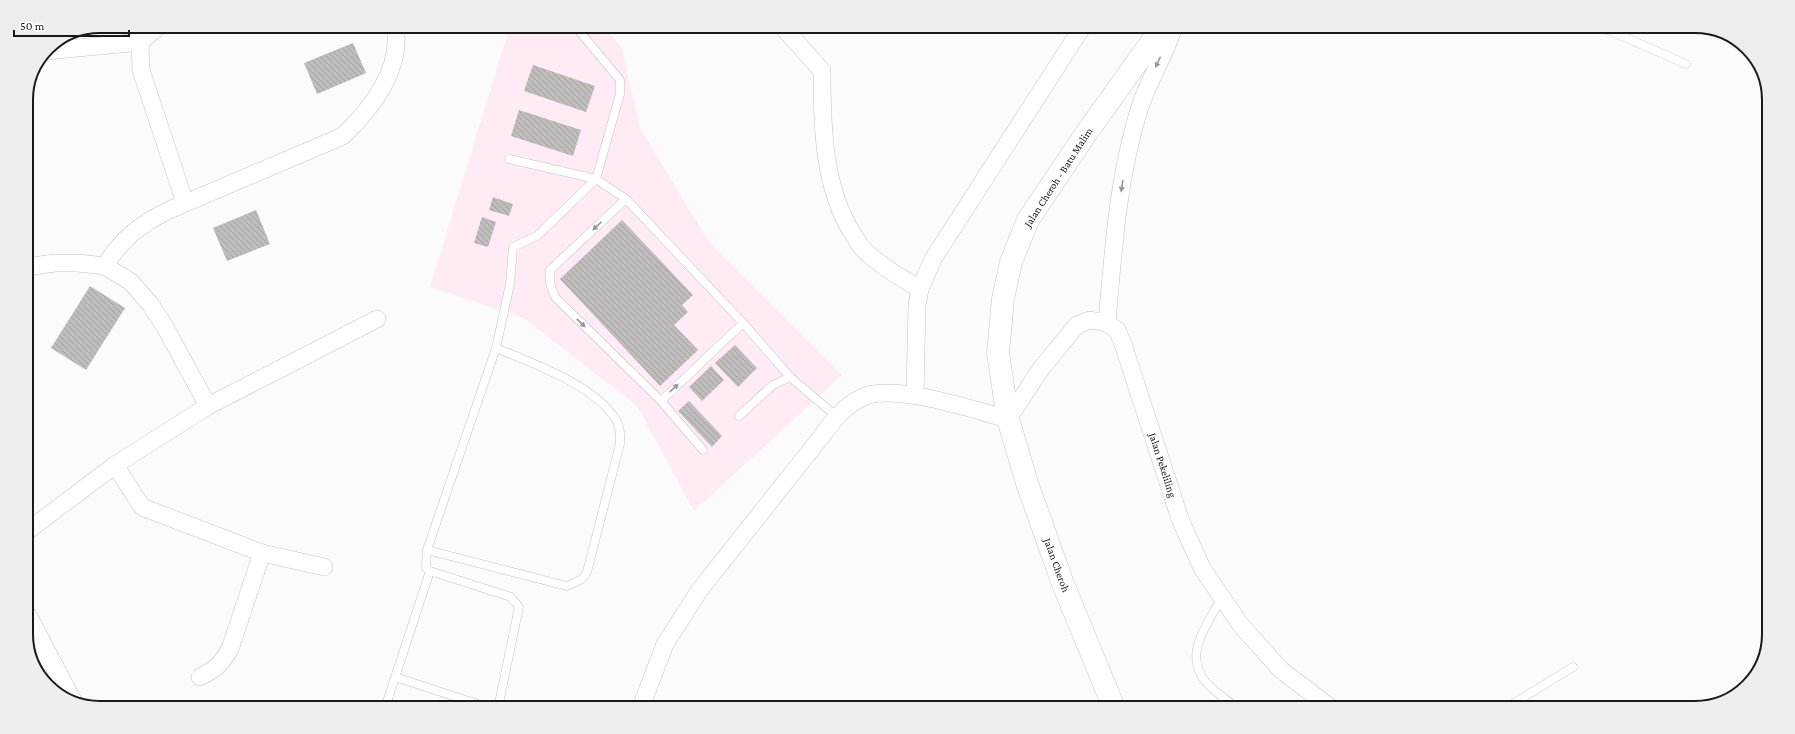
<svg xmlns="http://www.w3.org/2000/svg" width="1795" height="734" viewBox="0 0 1795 734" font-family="'Crimson Pro',serif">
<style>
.medical{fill:#feebf5}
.building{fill:url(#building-back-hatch)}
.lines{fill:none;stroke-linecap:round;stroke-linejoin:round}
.service-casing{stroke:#c3c3c4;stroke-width:9}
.minor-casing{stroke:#c3c3c4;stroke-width:18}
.tertiary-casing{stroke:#c3c3c4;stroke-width:22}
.secondary-casing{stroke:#c3c3c4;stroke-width:23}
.service{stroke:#fff;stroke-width:8}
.minor{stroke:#fff;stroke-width:17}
.tertiary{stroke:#fff;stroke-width:21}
.secondary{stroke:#fff;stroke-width:22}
.oneway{fill:#989898}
.labels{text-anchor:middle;stroke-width:4;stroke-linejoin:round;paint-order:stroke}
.street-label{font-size:11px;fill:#191919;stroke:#fff}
.rim{fill:none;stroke:#191919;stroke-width:2}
</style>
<defs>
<pattern id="building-back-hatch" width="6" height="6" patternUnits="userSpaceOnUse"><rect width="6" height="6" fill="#bebdbc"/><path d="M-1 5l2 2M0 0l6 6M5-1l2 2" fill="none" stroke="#a3a2a1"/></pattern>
</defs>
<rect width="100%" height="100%" fill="#fbfbfc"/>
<path class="medical" d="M510,26H603L622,48L640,128L709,242L842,375L694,511L637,406L524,318L430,287Z"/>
<g class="building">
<path d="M353,43L366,73L317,94L304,63Z"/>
<path d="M533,65L595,86L586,112L524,91Z"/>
<path d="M519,110L581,130L573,156L511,136Z"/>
<path d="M493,197L513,204L509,216L489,210Z"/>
<path d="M256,210L270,244L227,261L213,228Z"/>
<path d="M482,217L496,222L488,247L474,243Z"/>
<path d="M622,220L693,295L682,305L688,312L674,325L698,350L660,386L560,279Z"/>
<path d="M90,286L125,308L86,370L51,348Z"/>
<path d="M735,345L757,368L738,387L715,363Z"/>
<path d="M711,366L724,380L702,401L689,387Z"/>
<path d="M689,401L722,436L712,447L678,411Z"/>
</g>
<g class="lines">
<defs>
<g id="service">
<path d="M575,26L620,80V94L596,179L626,199L743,323L790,377L836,416"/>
<path d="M1599,26L1686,64"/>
<path d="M509,159L596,179"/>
<path d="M626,199L550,270V283L555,297L661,401L743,323"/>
<path d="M661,401L703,450"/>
<path d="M739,416L773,385L790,377"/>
<path d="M427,550L567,586L582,579L587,572L620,444C620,436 621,428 616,420C595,385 532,363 496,348"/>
<path d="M1222,597C1208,624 1182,654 1206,682C1214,692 1227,700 1237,708"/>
<path d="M395,677L478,704"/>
<path d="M385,708L430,571"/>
<path d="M498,708L519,607L511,597L430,571L426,568L427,550L496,348L510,284L513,247L537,236L596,179"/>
<path d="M1506,708L1573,667"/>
</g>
<g id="minor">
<path d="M159,26L140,42L141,70L185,203"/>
<path d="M782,26L822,71C822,124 823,188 853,234C856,239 859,245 863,249C880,266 900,277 920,289"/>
<path d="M46,51L140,42"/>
<path d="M105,266C121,239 140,225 167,211L343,136C372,108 403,69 395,26"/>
<path d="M26,267L55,263H78L105,266L131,282L150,304L165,327L208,406"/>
<path d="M1107,323C1113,251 1118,176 1140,107C1149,79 1166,54 1174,26"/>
<path d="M915,394L917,305L920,289L933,259L1083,26"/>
<path d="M115,465L142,507L262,553L324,567"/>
<path d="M26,532L115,465L208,406L377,319"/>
<path d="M200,677C216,669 221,664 230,649L262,553"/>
<path d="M642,708L644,699L665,644L699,591L821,437C833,421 844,406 863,397C895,383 974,410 1008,419L1040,370L1077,325L1090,320L1107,323L1117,330L1122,341L1180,519L1202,568L1240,624L1281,670L1331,708"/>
</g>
<path id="tertiary" d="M26,616L72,703"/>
<path id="secondary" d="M1114,708L1063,584L1027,483L1008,419L998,353L1003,299L1011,262L1028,220L1085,135L1163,26"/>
</defs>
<use href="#service" class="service-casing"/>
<use href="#minor" class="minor-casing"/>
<use href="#tertiary" class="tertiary-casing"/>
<use href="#secondary" class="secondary-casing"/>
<use href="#service" class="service"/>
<use href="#minor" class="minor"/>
<use href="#tertiary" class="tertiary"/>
<use href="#secondary" class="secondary"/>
</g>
<defs><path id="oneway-solid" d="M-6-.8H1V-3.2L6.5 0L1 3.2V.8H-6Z"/></defs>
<g class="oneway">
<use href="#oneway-solid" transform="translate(1158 62) rotate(115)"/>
<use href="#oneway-solid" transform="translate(1122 186) rotate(99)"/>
<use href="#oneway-solid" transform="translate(597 226) rotate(137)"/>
<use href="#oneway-solid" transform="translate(581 323) rotate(44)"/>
<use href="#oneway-solid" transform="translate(674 388) rotate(-43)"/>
</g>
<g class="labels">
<g class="street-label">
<text transform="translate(1058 177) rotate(-57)" y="4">Jalan Cheroh - Batu Malim</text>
<text transform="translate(1163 465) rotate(72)" y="4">Jalan Pekeliling</text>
<text transform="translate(1057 565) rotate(70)" y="4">Jalan Cheroh</text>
</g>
</g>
<path d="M0 0H1795V734H0ZM100 33H1695A67 67 0 0 1 1762 100V634A67 67 0 0 1 1695 701H100A67 67 0 0 1 33 634V100A67 67 0 0 1 100 33Z" fill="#ededed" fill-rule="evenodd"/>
<path class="rim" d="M100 33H1695A67 67 0 0 1 1762 100V634A67 67 0 0 1 1695 701H100A67 67 0 0 1 33 634V100A67 67 0 0 1 100 33Z"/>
<path d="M14 30v6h115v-6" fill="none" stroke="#191919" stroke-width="2"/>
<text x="20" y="30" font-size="12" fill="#191919" stroke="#ffffff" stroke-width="3" paint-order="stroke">50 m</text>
</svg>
